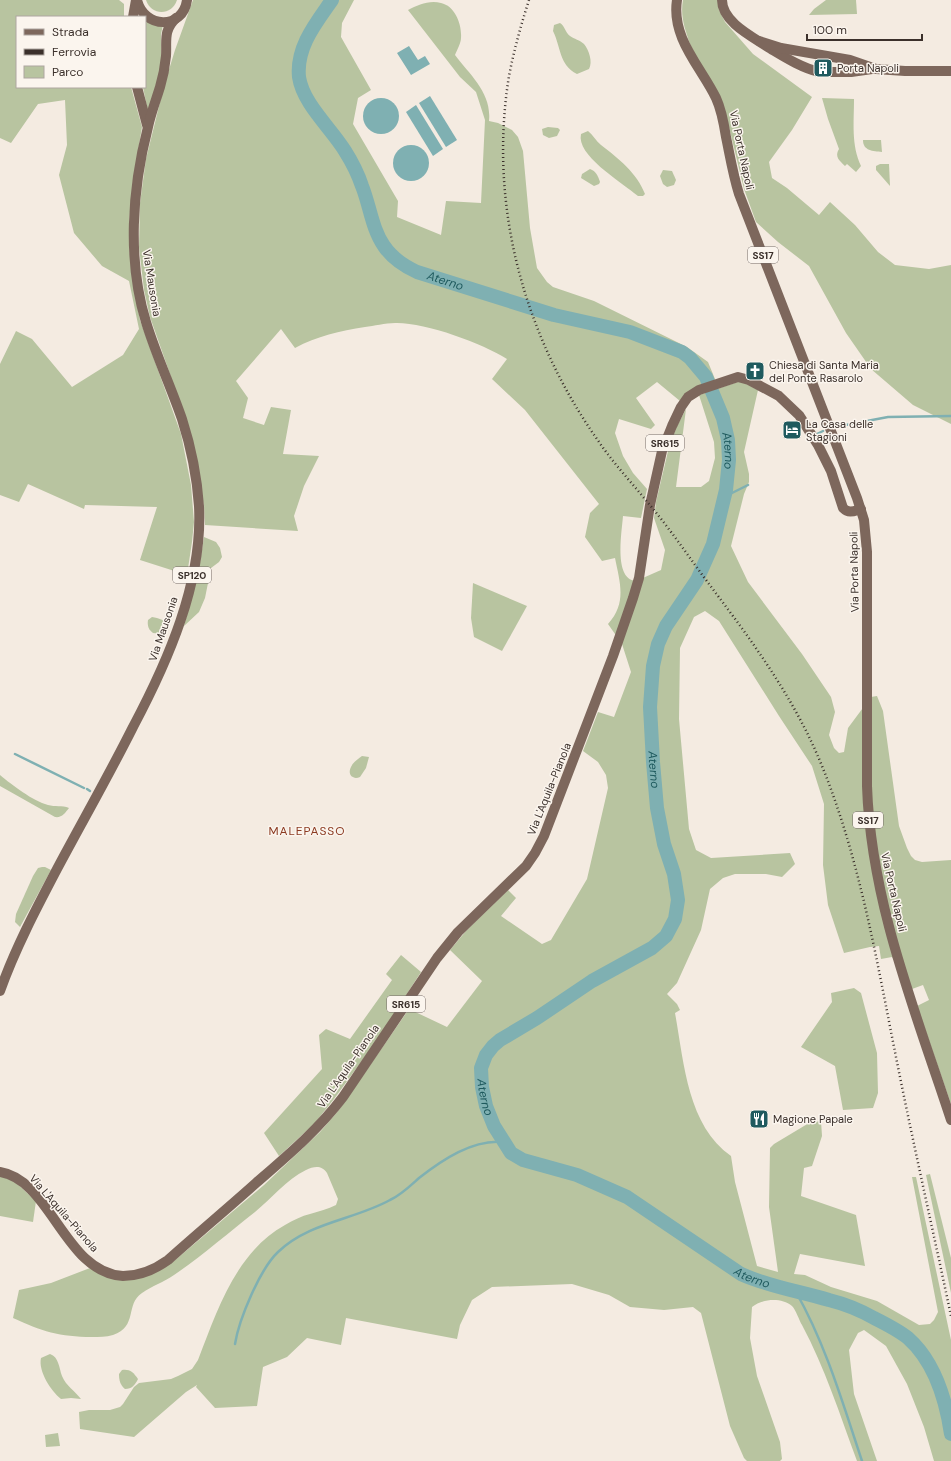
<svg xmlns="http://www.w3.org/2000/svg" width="951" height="1461" viewBox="0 0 951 1461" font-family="'DM Sans',sans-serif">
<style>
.green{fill:#b8c4a0}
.water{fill:#7fb0b2}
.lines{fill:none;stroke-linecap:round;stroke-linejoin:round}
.stream{stroke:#7fb0b2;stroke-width:2.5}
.river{stroke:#7fb0b2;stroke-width:14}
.primary{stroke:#7d675c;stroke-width:10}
.rail{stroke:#3b302b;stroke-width:2.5;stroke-dasharray:1 3;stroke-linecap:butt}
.labels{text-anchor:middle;stroke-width:3;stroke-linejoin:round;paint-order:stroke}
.shield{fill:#fbf5ee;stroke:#756b66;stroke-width:1}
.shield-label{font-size:10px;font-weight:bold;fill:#3b302b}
.poi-label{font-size:11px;fill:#3b302b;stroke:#fbf5ee;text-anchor:start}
.street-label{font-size:11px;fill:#3b302b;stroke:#fbf5ee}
.water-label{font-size:12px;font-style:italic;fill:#1f5a5e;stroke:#fbf5ee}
.neighbourhood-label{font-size:12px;letter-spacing:1px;fill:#8c3b22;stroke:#fbf5ee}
</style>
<rect width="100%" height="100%" fill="#f4ebe1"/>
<g class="green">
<path d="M0,0H119L124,4V17H17V87H131L142,127L133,181L129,222V247L132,275L140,320L181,434L191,485L194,522L192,542L187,575L140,560L157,507L85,505L84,509L28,484L19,502L0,495V364L16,331L32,339L72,387L123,355L139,329L129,281L102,266L74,233L59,175L67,145L65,100L38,104L11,143L0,138Z"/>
<path d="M146,0H177C172,16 151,16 146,0Z"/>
<path d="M193,0H354L342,23L341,37L371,90L358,98L353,124L398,201L397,217L441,235L446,201L481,203L485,120L476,92L460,77L408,10C418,5 429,0 441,3C455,6 462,24 461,38C461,43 457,50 455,55C470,75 492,93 489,121L498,123L512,130L518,137L523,151L530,228L537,268L547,282L553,287L594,301L687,347L708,362L715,379L680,401L657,382L636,398L655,425L651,429L619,419L615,433L623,456L633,473L647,489L641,518L623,516C622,531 613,580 636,581L661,570L665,550L654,518L656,502L669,447L677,426L686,409L676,487H701L709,481L715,458L714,442L699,395L741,381L758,390L744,452L749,474V482L744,494L731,546L748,582L802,654L831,697L835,712L829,735L834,748L839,753L844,752L848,728L871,697L877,696L883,711L899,826L907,848L911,856L915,860L922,862L951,860V1104L917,1006L929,1000L923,985L912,989L892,957L881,959L879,946L870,947L844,953L828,905L823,865L824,804L812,766L779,716L719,621L705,611L694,617L680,648L679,719L689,829L696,850L711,858L790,853L795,864L782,877L766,874H735L723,878L710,889L701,930L677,983L667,994L677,1004L680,1010L675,1013C684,1062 687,1125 731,1156L735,1182L757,1266L778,1272L769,1207L770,1148L774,1144L809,1123L821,1121L822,1136L812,1166L804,1168L801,1196L856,1215L865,1266L800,1254L794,1274L805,1275L831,1287L877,1301L919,1325L930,1324L934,1320L938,1312L912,1177H916L951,1340V1461H934L924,1427L907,1384L886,1346L864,1330L858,1333L849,1350L854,1394L877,1461H857C840,1415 825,1368 802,1325C799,1320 796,1310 792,1306C781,1297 762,1299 752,1307L750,1338L757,1376L780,1442L782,1459L780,1461H747L744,1458L730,1426L701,1313L693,1307L664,1310L630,1307L609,1295L572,1284L492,1287L472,1300L460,1325L457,1339L346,1318L341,1345L307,1338L287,1357L263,1367L257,1406L215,1408L196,1387L197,1385L186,1392L134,1437L80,1429L79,1412L89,1410H110L120,1407L123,1404L134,1387L139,1383L171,1379L178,1376L192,1369L198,1360C217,1311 236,1252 285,1225C293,1220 302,1216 310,1214C319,1211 328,1209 336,1205L338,1199L327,1173C322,1165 314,1166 306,1170C286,1180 272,1198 255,1212C228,1233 202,1256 174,1275C164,1282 152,1286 142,1293C125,1304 138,1327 113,1335C106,1337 99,1337 92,1337C60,1337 41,1331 13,1318L19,1290L51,1283L90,1268L110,1278L174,1261L264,1185L320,1132L339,1110L409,1009L447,1027L482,981L450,950L466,931L508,890L516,898L501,916L542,944L551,940L587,879L608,788L606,775L598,762L583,751L598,712L614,717L631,672L622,644L608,624C627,603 620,583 615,558L602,561L585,537L590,513L599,504L525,410L492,379L507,359C482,343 424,322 395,323C385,323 374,326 365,327C340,331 317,336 295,348L281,329L236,381L248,398L243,418L264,425L271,407L291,410L283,454L319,456L304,486L294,516L298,531L205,525L204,505L170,374L150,317L144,290L139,247L140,203L146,159L164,86L175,50Z"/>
<path d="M683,0H718L720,12L725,22L753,54L812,97L792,130L769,162L772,178L787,188L819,215L830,202L855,225L878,252L895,265L929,269L951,265V424L913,405L871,369L846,333L809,266L778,242L756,222L744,189L727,119L690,44C685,29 680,16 683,0Z"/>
<path d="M826,0H856L857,14L809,15L814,9Z"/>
<path d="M145,20L163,25L161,34V68L148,112L143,87H145Z"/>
<path d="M560,23C565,26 565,32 570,36C574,39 580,40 584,44C589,50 593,62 589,69L577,74C559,65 561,47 553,31L554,25Z"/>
<path d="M822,98L854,99C854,122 851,145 861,166L856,172L847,164L845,166C840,161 834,157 839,149L828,119Z"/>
<path d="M548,127L558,128L560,130L557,136L549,138L543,135L542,129Z"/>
<path d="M588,131C593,135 596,141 601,145C618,158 637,173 645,194L643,196H638L634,193C620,181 576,155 581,134Z"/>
<path d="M863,140H881L882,152C873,151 863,151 863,140Z"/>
<path d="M880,164H889L890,186L876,170V166Z"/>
<path d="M590,169C596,171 598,176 600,182L599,184L594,186L581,178L582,174Z"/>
<path d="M663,170L672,171L676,180L674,185L667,187L663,184L660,176Z"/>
<path d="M204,537L216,542L220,548L222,557L219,562L211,568L205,598L199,612L184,626L199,569Z"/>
<path d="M473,583L527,606L502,651L474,637L471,618Z"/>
<path d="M152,617C159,618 164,620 169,625L168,631L164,634L153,633C149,630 147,626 148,620Z"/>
<path d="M362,756L369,757L366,768L360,777C353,780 347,775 351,767C353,762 358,759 362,756Z"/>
<path d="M0,775C12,785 33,801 48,805C55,807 62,805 69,808C65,813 62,818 55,817L0,786Z"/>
<path d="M42,867H45L51,870L20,927L15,922L16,914L33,876L38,868Z"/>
<path d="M401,955L421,972L377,1040L334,1099L314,1124L279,1156L264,1133L322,1069L319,1035L326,1029L350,1039L392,980L386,974Z"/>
<path d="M854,988L861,993L877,1053L878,1093L873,1108L843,1110L835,1066L801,1047L832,1002L831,993Z"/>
<path d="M930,1174L951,1258V1293L926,1175Z"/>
<path d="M0,1176L14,1181L36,1201L33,1222L0,1216Z"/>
<path d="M50,1354C59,1357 59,1368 62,1376C66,1386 75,1391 81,1399L71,1398L61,1399C51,1391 38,1371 41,1358Z"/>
<path d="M122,1370C130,1369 133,1372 138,1379C135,1385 132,1389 125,1389C120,1385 119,1380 119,1374Z"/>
<path d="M58,1433L60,1446L46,1447L45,1435Z"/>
</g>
<g class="water">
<path d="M409,46L418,60L425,56L430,64L411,75L397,53Z"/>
<path d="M430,96L457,140L446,147L419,103Z"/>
<circle cx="381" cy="116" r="18"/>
<path d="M416,105L443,149L433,156L406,112Z"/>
<circle cx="411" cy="163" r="18"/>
</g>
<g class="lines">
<g class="stream">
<path d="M835,427L888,417L951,416"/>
<path d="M817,434L823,431"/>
<path d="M724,497L748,485"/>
<path d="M15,754L84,788"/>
<path d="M87,789L90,791"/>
<path d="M796,1292C826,1345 843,1404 862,1461"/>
<path d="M235,1344C239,1319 260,1269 278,1252C309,1222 354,1220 390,1200C401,1195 410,1186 419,1178C442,1160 473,1139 503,1142"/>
</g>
<path class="river" id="s1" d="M332,0C316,23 296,47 299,77C303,104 331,128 345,151C352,162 358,174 362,186C370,206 372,229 384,246C392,258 404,266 417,272L554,315L630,332L682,352L690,358L706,377L723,418L728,440L729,460L726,490L713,544L697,580L666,626L658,644L653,666L650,707L653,762L657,808L664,844L674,874L678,900L675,919L666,936L652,948L592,981L537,1018L500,1040L493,1046L486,1055L481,1068L482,1087L486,1106L494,1126L511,1153L523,1160L577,1175L627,1197L741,1274C770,1287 799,1291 829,1300C845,1304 860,1310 874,1318C886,1324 898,1330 908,1338C935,1362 946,1400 951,1434"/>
<g class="primary">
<path d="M137,0C144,29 183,30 187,0"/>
<path d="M677,0C671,38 701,67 716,98C722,111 724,124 726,137C730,156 733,175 739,194L857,498L864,520L867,552V786C871,903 915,1010 951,1120"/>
<path d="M722,0C722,23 755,38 771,49C786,58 802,68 819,72"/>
<path d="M133,17L136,0"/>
<path d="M759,41L781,48L850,60L876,69L905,71H951"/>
<path d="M825,72H851L872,69"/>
<path d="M137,87L147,125"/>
<path d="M0,991C15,949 36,909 57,869C82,822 109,775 133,727C168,661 203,582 199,506C197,477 191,447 182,419C171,387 156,355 146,322C127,260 132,189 148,127C151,113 156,100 160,87C163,77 165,67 166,56C167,40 163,31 176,18"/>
<path d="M0,1172C51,1180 65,1273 123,1276C140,1276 154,1270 168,1260C197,1234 227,1209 256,1183C287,1156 318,1130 343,1097L437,958L458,932L526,866L535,853L544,836L613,656L633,598L639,578L650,505L662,451L672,426L681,407L688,397L699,390L738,377L749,380L779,396L799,415L818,445L831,471L843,508C849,514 854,511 861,509"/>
</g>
<path class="rail" d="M529,0C521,25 514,50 509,76C488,206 524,336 599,442C614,464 632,483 649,504C670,529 689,557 709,584C752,641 795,699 822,766C860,860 876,957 896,1057C913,1143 933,1230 951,1316"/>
</g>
<defs>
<symbol id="building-square" viewBox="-11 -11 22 22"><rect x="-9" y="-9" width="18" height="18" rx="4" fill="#1f5a5e" stroke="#fbf5ee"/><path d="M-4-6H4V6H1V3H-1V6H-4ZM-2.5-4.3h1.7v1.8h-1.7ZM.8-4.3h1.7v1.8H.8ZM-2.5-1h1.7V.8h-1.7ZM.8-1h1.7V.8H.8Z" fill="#fff"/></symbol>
<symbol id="church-square" viewBox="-11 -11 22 22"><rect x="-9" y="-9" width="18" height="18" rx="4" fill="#1f5a5e" stroke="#fbf5ee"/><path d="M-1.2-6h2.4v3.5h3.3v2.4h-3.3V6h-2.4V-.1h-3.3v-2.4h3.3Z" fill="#fff"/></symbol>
<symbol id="hotel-square" viewBox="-11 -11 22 22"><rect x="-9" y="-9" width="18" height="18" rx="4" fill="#1f5a5e" stroke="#fbf5ee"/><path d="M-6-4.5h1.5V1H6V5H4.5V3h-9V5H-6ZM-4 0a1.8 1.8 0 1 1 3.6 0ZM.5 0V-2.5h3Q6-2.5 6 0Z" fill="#fff"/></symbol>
<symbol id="restaurant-square" viewBox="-11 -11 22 22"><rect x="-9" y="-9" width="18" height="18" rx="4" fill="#1f5a5e" stroke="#fbf5ee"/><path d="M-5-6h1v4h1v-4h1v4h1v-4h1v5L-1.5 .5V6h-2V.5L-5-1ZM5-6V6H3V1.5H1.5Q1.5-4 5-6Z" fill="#fff"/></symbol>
</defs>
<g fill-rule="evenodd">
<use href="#building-square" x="812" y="57" width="22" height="22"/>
<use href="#church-square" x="744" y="360" width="22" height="22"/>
<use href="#hotel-square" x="781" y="419" width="22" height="22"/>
<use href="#restaurant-square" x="748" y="1108" width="22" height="22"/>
</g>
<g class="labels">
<g class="shield">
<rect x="748" y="247" width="30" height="16" rx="3"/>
<rect x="646" y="435" width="38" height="16" rx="3"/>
<rect x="173" y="567" width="38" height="16" rx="3"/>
<rect x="853" y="812" width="30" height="16" rx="3"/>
<rect x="387" y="996" width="38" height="16" rx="3"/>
</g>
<g class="shield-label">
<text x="763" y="259">SS17</text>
<text x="665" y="447">SR615</text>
<text x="192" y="579">SP120</text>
<text x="868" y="824">SS17</text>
<text x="406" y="1008">SR615</text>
</g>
<g class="poi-label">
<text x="837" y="72">Porta Napoli</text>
<text x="769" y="369">Chiesa di Santa Maria<tspan x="769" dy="13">del Ponte Rasarolo</tspan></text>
<text x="806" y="428">La Casa delle<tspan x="806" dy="13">Stagioni</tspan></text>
<text x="773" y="1123">Magione Papale</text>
</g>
<g class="street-label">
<text transform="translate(742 150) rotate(78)" y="4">Via Porta Napoli</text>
<text transform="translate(152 283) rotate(81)" y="4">Via Mausonia</text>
<text transform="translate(854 572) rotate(-91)" y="4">Via Porta Napoli</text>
<text transform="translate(163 629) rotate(-71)" y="4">Via Mausonia</text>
<text transform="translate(549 789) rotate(-68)" y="4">Via L'Aquila-Pianola</text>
<text transform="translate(894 892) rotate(77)" y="4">Via Porta Napoli</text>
<text transform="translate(348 1066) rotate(-55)" y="4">Via L'Aquila-Pianola</text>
<text transform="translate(64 1213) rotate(49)" y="4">Via L'Aquila-Pianola</text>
</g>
<g class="water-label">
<text dy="4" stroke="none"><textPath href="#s1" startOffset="349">Aterno</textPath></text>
<text dy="4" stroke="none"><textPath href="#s1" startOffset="709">Aterno</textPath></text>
<text dy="4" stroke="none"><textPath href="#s1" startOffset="1045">Aterno</textPath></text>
<text dy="4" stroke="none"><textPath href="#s1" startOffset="1477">Aterno</textPath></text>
<text dy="4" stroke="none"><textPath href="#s1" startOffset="1813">Aterno</textPath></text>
</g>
<g class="neighbourhood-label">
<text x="307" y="835">MALEPASSO</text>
</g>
</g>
<rect x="16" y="16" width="130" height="72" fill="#fbf5ee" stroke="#aea6a0"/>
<rect x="24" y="29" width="20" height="6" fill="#7d675c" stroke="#aea6a0"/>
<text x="52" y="36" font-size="12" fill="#3b302b">Strada</text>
<rect x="24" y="49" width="20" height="6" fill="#3b302b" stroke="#aea6a0"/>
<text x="52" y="56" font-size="12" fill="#3b302b">Ferrovia</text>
<rect x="24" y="66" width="20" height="12" fill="#b8c4a0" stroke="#aea6a0"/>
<text x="52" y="76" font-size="12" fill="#3b302b">Parco</text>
<path d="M807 34v6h115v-6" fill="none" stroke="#3b302b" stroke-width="2"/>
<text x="813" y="34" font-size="12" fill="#3b302b" stroke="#fbf5ee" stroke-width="3" paint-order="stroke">100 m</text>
</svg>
